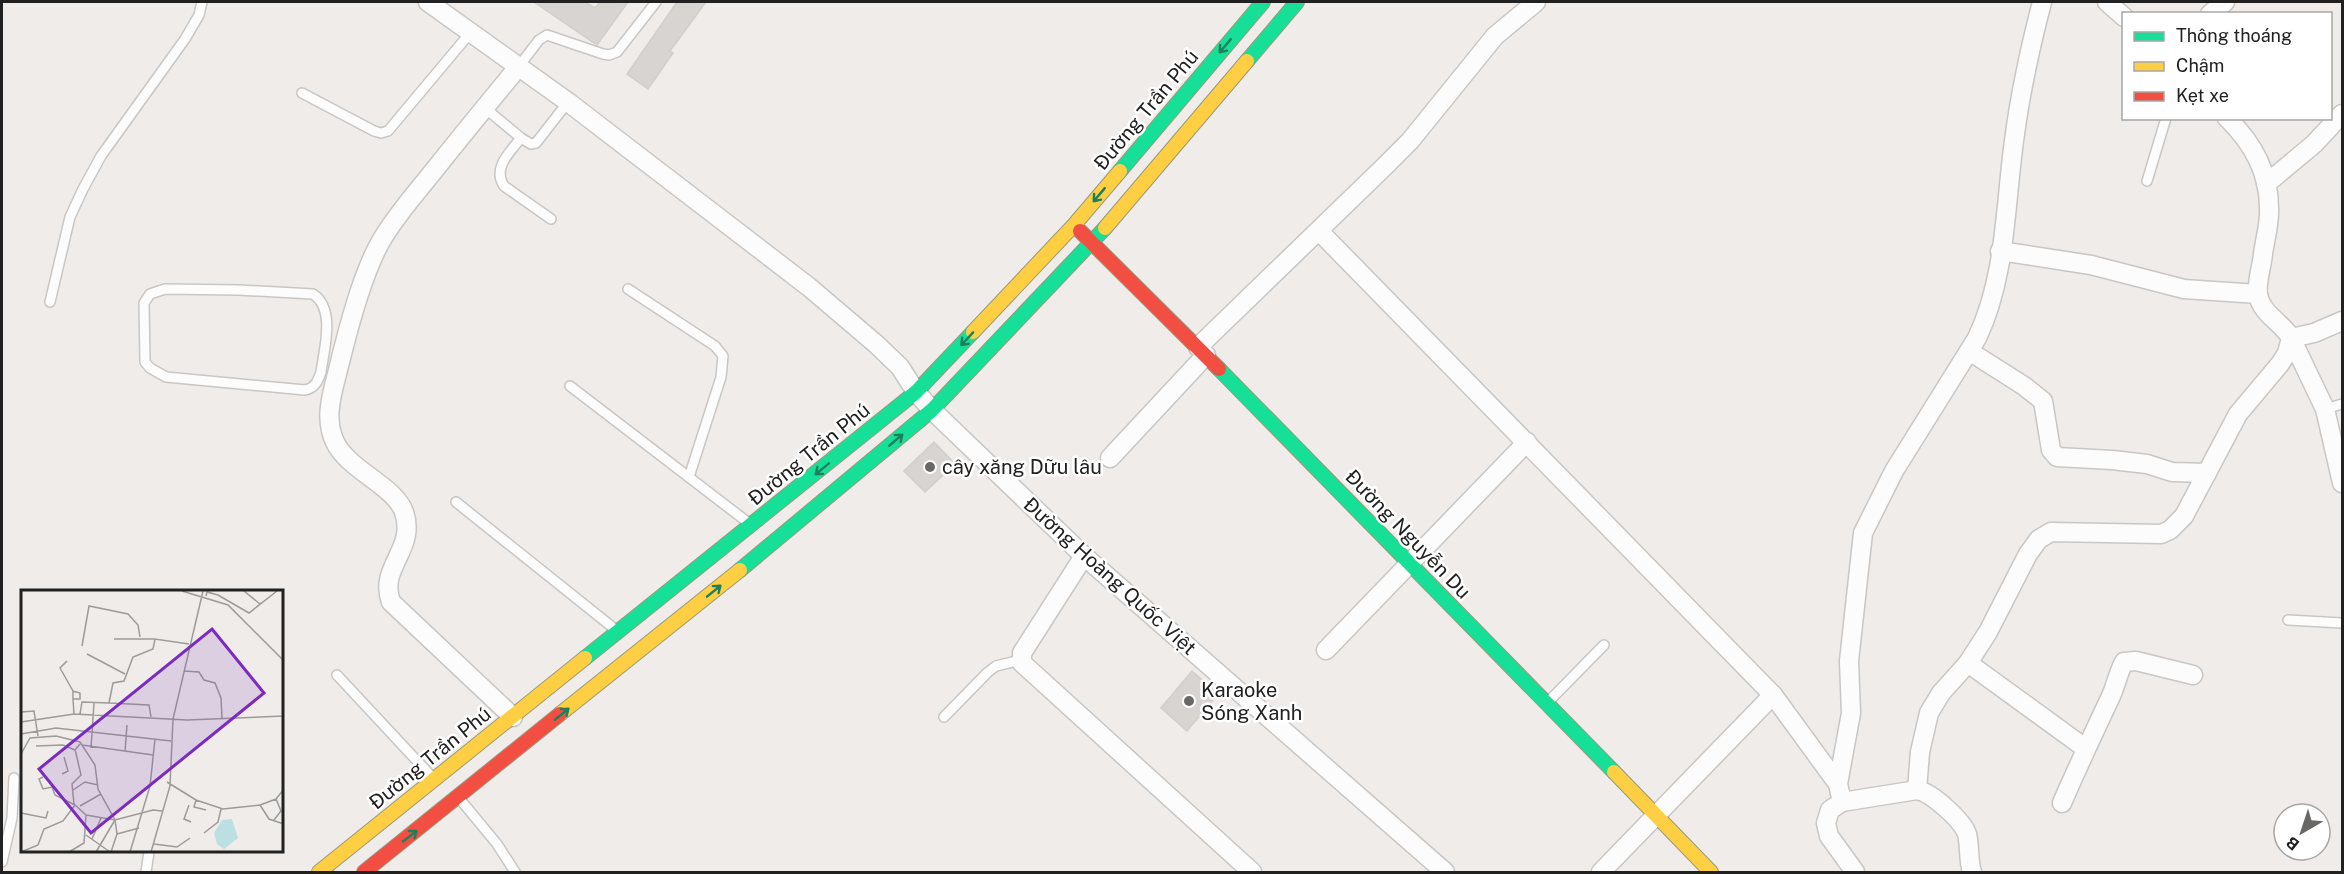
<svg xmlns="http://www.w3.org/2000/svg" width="2344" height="874" viewBox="0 0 2344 874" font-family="'Public Sans',sans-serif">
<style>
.building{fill:#d8d4d2;stroke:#d2ceca;stroke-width:1.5}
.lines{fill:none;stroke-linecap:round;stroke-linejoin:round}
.lane-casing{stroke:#c8c7c5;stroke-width:12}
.street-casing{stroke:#c8c7c5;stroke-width:21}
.fast-casing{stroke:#9a9a7f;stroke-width:16}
.slow-casing{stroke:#9a9a7f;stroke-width:16}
.jam-casing{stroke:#9a9a7f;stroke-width:16}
.lane{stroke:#fdfcfc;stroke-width:9}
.street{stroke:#fdfcfc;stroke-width:18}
.fast{stroke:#16e098;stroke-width:14}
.slow{stroke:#ffcf43;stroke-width:14}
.jam{stroke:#f24e42;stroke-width:14}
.oneway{stroke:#1c805c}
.poi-dot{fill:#696867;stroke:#fff;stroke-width:2}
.labels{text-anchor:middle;stroke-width:5;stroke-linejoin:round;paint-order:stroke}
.street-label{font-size:20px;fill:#212121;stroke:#fff}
.poi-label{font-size:20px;fill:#212121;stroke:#fff;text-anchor:start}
.inset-road{fill:none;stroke:#9d9b99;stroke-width:1.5}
.view{fill:#7b2cbf;fill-opacity:0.15;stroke:#7b2cbf;stroke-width:3}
.inset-edge{fill:none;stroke:#212121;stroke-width:3}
</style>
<rect width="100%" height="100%" fill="#efece9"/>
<g class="building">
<path d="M534,2H585L595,8L600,2H628L597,45Z"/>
<path d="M677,2H706L670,51L673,53L648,89L627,74Z"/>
<path d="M934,442L955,464L925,492L904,471Z"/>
<path d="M1192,671L1218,694L1187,731L1161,708Z"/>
</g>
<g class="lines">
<defs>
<g id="lane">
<path d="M519,66L539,40L547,35L603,54L609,55L617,52L656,2"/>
<path d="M302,93L374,131L381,133L388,131L471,32"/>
<path d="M485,108L521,138C510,152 492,168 504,186L551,219"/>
<path d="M521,138L531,144L536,143L568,102"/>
<path d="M2147,181L2166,118"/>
<path d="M165,289L238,290L313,294C336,309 324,349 321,372C318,381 315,388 305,390L166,377L150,368L145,362L144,303L150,294Z"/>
<path d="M628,289L715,346L723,356L721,377L689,477"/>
<path d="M50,302L70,217L83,189L101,156L185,39L199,15L202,2"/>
<path d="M570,386L750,524"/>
<path d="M2325,409L2342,404"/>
<path d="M456,502L616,630"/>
<path d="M2288,620L2342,623"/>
<path d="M337,675L433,778"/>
<path d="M1549,701L1604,645"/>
<path d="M944,717L988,672L996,666L1021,660"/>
<path d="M459,798L497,844L515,872"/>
<path d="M2,862L12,818L14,778"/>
<path d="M146,872L149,852"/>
</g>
<g id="street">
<path d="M428,2L568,102L809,287L876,344L900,367L916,392L932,410L1084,556L1445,872"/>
<path d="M2107,2L2124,17"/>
<path d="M2210,14L2225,2"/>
<path d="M2266,184L2314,144L2342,114"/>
<path d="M1319,231L1773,695L1838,784"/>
<path d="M2000,251L2091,265L2184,289L2258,294"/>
<path d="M2342,321L2314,333L2291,338L2325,409L2342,483"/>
<path d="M1198,347L1384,167L1410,141L1495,36L1536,2"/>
<path d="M1969,351L2024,386L2043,401L2051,450L2057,457L2112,460L2147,464L2172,472L2207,473"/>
<path d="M1110,458L1206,355"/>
<path d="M1084,556L1022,653V663L1252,872"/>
<path d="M1326,650L1527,442"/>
<path d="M1968,663L2085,748"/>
<path d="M513,717L391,602C378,567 417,549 404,512C395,486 348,470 335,442C323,417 333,391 339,366C348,329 362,274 381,241C396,215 417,192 436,168C463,134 491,100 519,66"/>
<path d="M1917,790L1920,752L1929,713L1941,693L1968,663L1988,632L2028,554L2039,539L2051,532L2161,534L2170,530L2184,516L2238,414L2280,364L2287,353L2291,338C2282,322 2262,315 2258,295C2256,283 2262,266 2263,254C2265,239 2270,223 2269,208C2269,172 2253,143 2227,118"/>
<path d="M1842,802L1838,784L1851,713L1849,661L1863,533L1894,471L1977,338C2006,278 2005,206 2014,141C2020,94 2030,48 2042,2"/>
<path d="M2062,803C2078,766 2094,732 2111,696C2116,685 2118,673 2124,662L2136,661L2193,675"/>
<path d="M1601,872L1773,695"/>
<path d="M1855,872L1829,836L1826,823L1830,810L1842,802L1917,790C1931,792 1962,820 1967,834C1970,845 1968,860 1972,872"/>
</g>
<g id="fast">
<path d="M1247,61L1297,2"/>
<path d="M1120,171L1263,2"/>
<path d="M1219,369L1614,772"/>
<path d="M740,570L932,410L1105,228"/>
<path d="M585,658L916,392L973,332"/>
</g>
<g id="slow">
<path d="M1105,228L1247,61"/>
<path d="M973,332L1074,225L1120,171"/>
<path d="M560,714L740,570"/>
<path d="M1614,772L1711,872"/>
<path d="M319,872L585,658"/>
</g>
<g id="jam">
<path d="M1080,231L1219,369"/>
<path d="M364,872L560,714"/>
</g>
</defs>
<use href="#lane" class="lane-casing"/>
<use href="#street" class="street-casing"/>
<use href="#fast" class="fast-casing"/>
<use href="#slow" class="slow-casing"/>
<use href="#jam" class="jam-casing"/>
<use href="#lane" class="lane"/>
<use href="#street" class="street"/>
<use href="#fast" class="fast"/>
<use href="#slow" class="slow"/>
<use href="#jam" class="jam"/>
</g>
<defs><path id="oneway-shaft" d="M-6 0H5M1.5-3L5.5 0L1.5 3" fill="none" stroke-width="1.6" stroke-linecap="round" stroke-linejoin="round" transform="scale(1.5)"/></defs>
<g class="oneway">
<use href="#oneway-shaft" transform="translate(1225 46) rotate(130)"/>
<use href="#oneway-shaft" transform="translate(1099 195) rotate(130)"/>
<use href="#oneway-shaft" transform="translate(967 339) rotate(133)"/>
<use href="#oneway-shaft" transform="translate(896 440) rotate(-40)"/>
<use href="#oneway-shaft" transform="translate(822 469) rotate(141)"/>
<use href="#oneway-shaft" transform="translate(714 591) rotate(-39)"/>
<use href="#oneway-shaft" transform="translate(562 714) rotate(-39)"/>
<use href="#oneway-shaft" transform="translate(410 836) rotate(-38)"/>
</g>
<g class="poi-dot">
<circle cx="930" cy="467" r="6"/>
<circle cx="1189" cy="701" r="6"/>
</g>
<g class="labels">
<g class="street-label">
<text transform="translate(1146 110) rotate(-50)" y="7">Đường Trần Phú</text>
<text transform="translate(809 454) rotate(-39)" y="7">Đường Trần Phú</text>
<text transform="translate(1408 534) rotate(46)" y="7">Đường Nguyễn Du</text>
<text transform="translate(1110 576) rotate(42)" y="7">Đường Hoàng Quốc Việt</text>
<text transform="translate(430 758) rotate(-39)" y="7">Đường Trần Phú</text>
</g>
<g class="poi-label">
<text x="942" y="474">cây xăng Dữu lâu</text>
<text x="1201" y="697">Karaoke<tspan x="1201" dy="23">Sóng Xanh</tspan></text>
</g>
</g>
<g transform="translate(21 590)">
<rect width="262" height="262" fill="#efece9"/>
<path d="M211,229L217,248L203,259L196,254L193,243L201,230Z" fill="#bcdfe3"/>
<path class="inset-road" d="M161,1L207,15L263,71M223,1L239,14M185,6L186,2L197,5L228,23L256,1M93,49H134M61,56L68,16L107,24L117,35L119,47M66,64L104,84M46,71L39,78L52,101M163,81L178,82L183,90L194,93L200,108L201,129M52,109V101L59,103V109H52L53,124M88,113L92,93L103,91L112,67L132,59L134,49L168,54M0,122L13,121L17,146M59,124L61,112L88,113L128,115L130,127M0,132L53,124L166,130L263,126M0,144L35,138L150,151M61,155L132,165M15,156L42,155L54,160L59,154M70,158L73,113M54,159L60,185L51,194L53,214L65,225L94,230L132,220L141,221M104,162L106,135M0,164L9,148L35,146L59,152L74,175L77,199L94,230L96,244L90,262M41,184L47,181L43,167M146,192L175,210L202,219L239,215L255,209L263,199M52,200L64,192L77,195M175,210L173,217L185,220M168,215L163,229L170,232M239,215L248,229L263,234M59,216L80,204M0,223L25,228L27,221M253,230L260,221L255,209M183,243L197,232L200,219M96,244L118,238M65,245L89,262M71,249L80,228M133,254L156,257L169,248M0,262L17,255L23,239L42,231L54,215L34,205L31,197L22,199L18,189L22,187M48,262L63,253L65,225M75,262L94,230M109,262L129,196L134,149M130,262L149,196L152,129L182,1"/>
<path class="view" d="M191,39L243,103L70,243L18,179Z"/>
<rect width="262" height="262" class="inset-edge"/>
</g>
<rect width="2344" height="874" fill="none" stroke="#212121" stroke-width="6"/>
<rect x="2122" y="12" width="210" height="108" fill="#ffffff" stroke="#a6a6a6" stroke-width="1.5"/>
<rect x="2134" y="32" width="30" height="9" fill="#16e098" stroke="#a6a6a6" stroke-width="1.5"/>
<text x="2176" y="42" font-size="18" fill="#212121">Thông thoáng</text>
<rect x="2134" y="62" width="30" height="9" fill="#ffcf43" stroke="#a6a6a6" stroke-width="1.5"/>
<text x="2176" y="72" font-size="18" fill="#212121">Chậm</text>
<rect x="2134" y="92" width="30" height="9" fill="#f24e42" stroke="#a6a6a6" stroke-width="1.5"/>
<text x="2176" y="102" font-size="18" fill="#212121">Kẹt xe</text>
<g transform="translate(2302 832) rotate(219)"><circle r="28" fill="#ffffff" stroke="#a6a6a6" stroke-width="1.5"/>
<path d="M0-4.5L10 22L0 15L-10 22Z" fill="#696867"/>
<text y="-9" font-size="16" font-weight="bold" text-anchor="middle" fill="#212121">B</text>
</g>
</svg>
